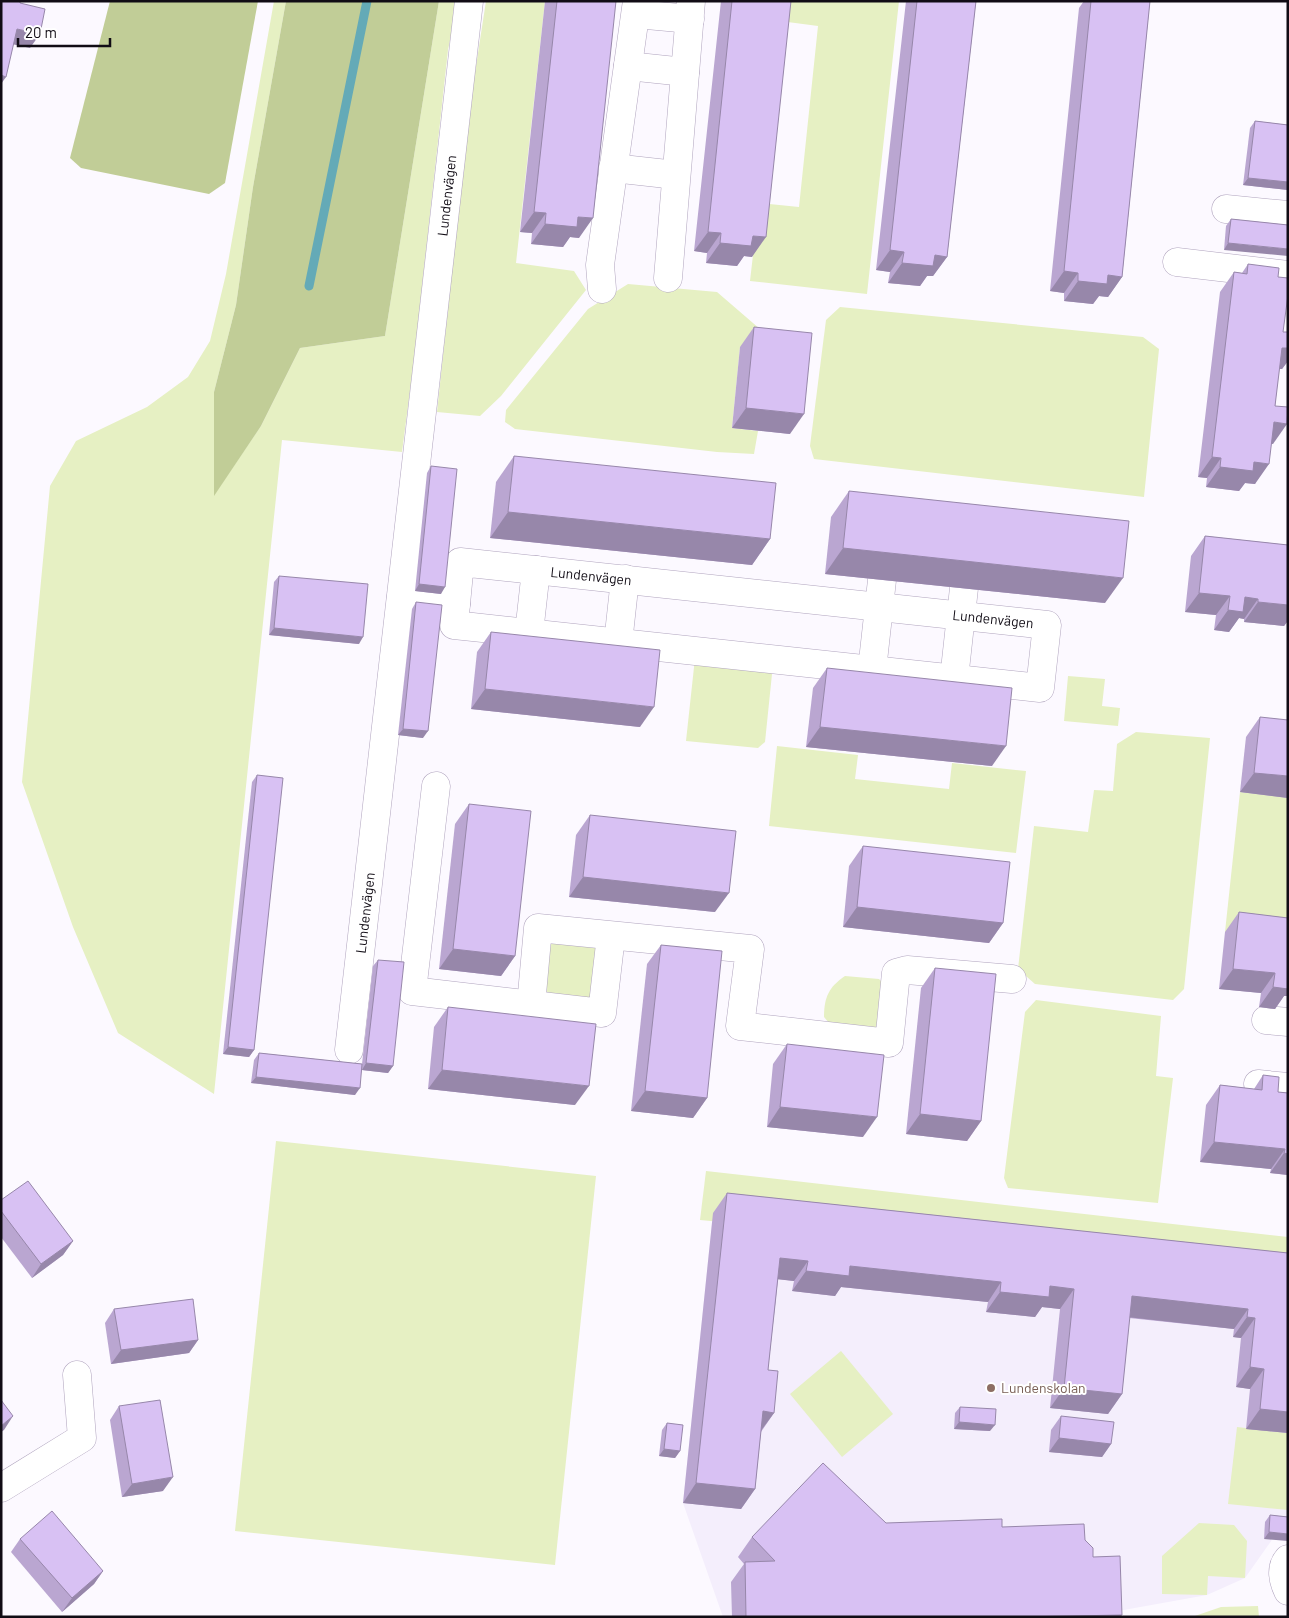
<svg xmlns="http://www.w3.org/2000/svg" width="1289" height="1618" viewBox="0 0 1289 1618" font-family="Barlow,sans-serif">
<style>
.built{fill:#f4eefc}
.green{fill:#e6f0c3}
.forest{fill:#c1cd97}
.lines{fill:none;stroke-linecap:round;stroke-linejoin:round}
.stream{stroke:#64aab7;stroke-width:9}
.minor-casing{stroke:#b0a4be;stroke-width:29}
.minor{stroke:#fff;stroke-width:28}
.wall{fill:#baa6d1}
.shaded-wall{fill:#9787aa}
.building{fill:#d8c1f3;stroke:#9787aa}
.education-dot{fill:#8d6e63;stroke:#fff;stroke-width:2}
.labels{text-anchor:middle;stroke-width:4;stroke-linejoin:round;paint-order:stroke}
.street-label{font-size:14px;fill:#110c15;stroke:#fff}
.education-label{font-size:14px;fill:#785e54;stroke:#fff;text-anchor:start}
</style>
<rect width="100%" height="100%" fill="#fcf9ff"/>
<path class="built" d="M713,1213L1288,1274V1517L1245,1578L1207,1595L1107,1613V1617H723L683,1503Z"/>
<g class="green">
<path d="M274,1H286L253,187L236,305L214,392V495L261,426L300,348L385,336L439,1H458L448,50L414,360L402,452L282,440L214,1094L118,1033L73,927L22,782L50,486L76,441L147,407L188,377L210,341L226,274Z"/>
<path d="M486,1H545L516,263L574,271L586,290L501,396L480,416L437,412L468,118Z"/>
<path d="M782,1H899L867,294L750,281L759,203L799,207L818,26L780,21Z"/>
<path d="M628,284L717,292L768,336L740,347L732,428L758,431L754,454L717,452L515,429L505,422L506,410L588,309Z"/>
<path d="M840,307L1143,337L1159,349L1144,497L814,459L810,446L826,320Z"/>
<path d="M695,658L769,667L772,674L765,742L758,748L686,741Z"/>
<path d="M1068,676L1105,679L1102,706L1120,708L1118,726L1064,721Z"/>
<path d="M1136,732L1210,738L1184,989L1173,1000L1035,984L1018,969L1034,826L1088,832L1094,790L1113,791L1117,744Z"/>
<path d="M777,746L858,755L855,779L949,789L952,763L1026,771L1016,853L769,826Z"/>
<path d="M1240,792L1288,797V939L1225,932Z"/>
<path d="M554,935L595,941L601,954L600,993L588,1005L549,1001L539,989L542,946Z"/>
<path d="M845,976L879,979L889,989L876,1034L835,1030L824,1017C824,997 829,987 845,976Z"/>
<path d="M1036,1000L1161,1016L1156,1076L1173,1078L1158,1203L1008,1188L1004,1178L1025,1012Z"/>
<path d="M276,1141L596,1176L555,1565L235,1531Z"/>
<path d="M706,1171L1288,1237V1274L700,1220Z"/>
<path d="M841,1351L893,1414L842,1457L790,1394Z"/>
<path d="M1237,1427L1288,1433V1510L1228,1504Z"/>
<path d="M1199,1523L1234,1525L1247,1541L1245,1578L1208,1576L1207,1595L1162,1594V1556Z"/>
<path d="M1258,1606L1259,1617H1192L1221,1607Z"/>
</g>
<g class="forest">
<path d="M110,1H258L225,183L209,194L81,168L70,158Z"/>
<path d="M286,1H439L385,336L300,348L261,426L214,496V392L236,305L253,187Z"/>
</g>
<g class="lines">
<path class="stream" d="M309,286L367,1"/>
<defs>
<g id="minor">
<path d="M636,14L690,19"/>
<path d="M628,66L685,72"/>
<path d="M613,168L676,175"/>
<path d="M1226,209L1288,215"/>
<path d="M1177,262L1288,275"/>
<path d="M668,278L691,1"/>
<path d="M602,289L600,265L637,1"/>
<path d="M460,562L1047,625L1040,688L454,625Z"/>
<path d="M401,598L456,604"/>
<path d="M529,633L536,570"/>
<path d="M618,643L625,579"/>
<path d="M870,688L882,580"/>
<path d="M952,697L964,588"/>
<path d="M436,786L412,991L602,1013L611,936"/>
<path d="M531,1005L538,928L750,949L740,1026L889,1043L896,973L907,970L1012,979"/>
<path d="M1266,1020L1288,1022"/>
<path id="s1" d="M349,1050C391,701 429,351 469,1"/>
<path d="M1258,1084L1288,1087"/>
<path d="M1,1488L82,1438L77,1375"/>
<path d="M1288,1559C1280,1568 1283,1581 1288,1591"/>
</g>
</defs>
<use href="#minor" class="minor-casing"/>
<use href="#minor" class="minor"/>
</g>
<g class="wall">
<path d="M545,1H616L579,238L570,237L563,247L531,244L532,233L520,232Z"/>
<path d="M721,1H791L752,257L744,256L737,266L706,263L707,253L694,251Z"/>
<path d="M906,1H976L947,257L933,276H927L920,286L888,283L890,272L876,270Z"/>
<path d="M1084,1H1150L1122,277L1108,297L1099,296L1093,304L1064,301V293L1050,291L1079,8Z"/>
<path d="M1255,121L1288,125V190L1243,185L1250,128Z"/>
<path d="M1231,219L1288,225L1224,250L1226,226Z"/>
<path d="M1248,264L1278,277L1283,332H1288V361L1282,369H1279L1275,406L1273,444H1271L1255,484L1245,483L1239,491L1206,487L1207,478L1198,477L1220,292L1234,272L1242,273Z"/>
<path d="M754,327L790,434L732,428L740,347Z"/>
<path d="M514,456L770,539L752,565L490,538L496,482Z"/>
<path d="M431,466L441,594L415,591L427,473Z"/>
<path d="M849,491L1105,603L825,574L831,517Z"/>
<path d="M1205,536L1288,545V622H1287L1284,626L1244,622V619L1239,618L1229,632L1214,630L1216,615L1185,612L1191,556Z"/>
<path d="M279,576L359,644L269,635L274,582Z"/>
<path d="M416,602L423,738L398,735L412,609Z"/>
<path d="M491,632L640,727L471,709L477,652Z"/>
<path d="M827,668L992,766L806,747L813,688Z"/>
<path d="M1260,717L1288,798L1240,792L1246,737Z"/>
<path d="M257,775L254,1050L249,1057L223,1054L252,782Z"/>
<path d="M469,804L515,956L501,976L439,969L455,824Z"/>
<path d="M590,815L715,912L569,897L576,835Z"/>
<path d="M863,846L1003,923L989,943L843,927L849,866Z"/>
<path d="M1239,912L1288,918V996H1284L1275,1009L1259,1007L1261,993L1219,989L1225,932Z"/>
<path d="M661,945L707,1098L693,1118L631,1111L647,964Z"/>
<path d="M378,960L393,1066L388,1073L362,1070L355,1095L251,1083L254,1060L259,1053L362,1064L373,966Z"/>
<path d="M935,968L981,1121L967,1141L906,1134L921,988Z"/>
<path d="M448,1007L575,1105L428,1089L434,1027Z"/>
<path d="M787,1044L863,1137L767,1127L773,1064Z"/>
<path d="M1263,1075L1278,1092L1288,1093V1175L1270,1173L1271,1169L1200,1162L1206,1105L1220,1085L1254,1089Z"/>
<path d="M727,1193L1288,1253V1433L1246,1429L1250,1389L1236,1387L1241,1338L1233,1337L1234,1329L1129,1318L1122,1394L1108,1414L1050,1408L1060,1309L1042,1307L1035,1317L986,1312L988,1302L841,1287L835,1296L792,1291L794,1281L778,1279L768,1370L774,1413L761,1432L755,1489L741,1509L683,1503L713,1213Z"/>
<path d="M1,1200L73,1241L63,1255L32,1278L1,1237Z"/>
<path d="M114,1309L198,1340L189,1353L111,1364L105,1323Z"/>
<path d="M119,1406L163,1491L122,1497L110,1420Z"/>
<path d="M960,1407L990,1431L954,1429L955,1413Z"/>
<path d="M1061,1416L1111,1444L1102,1457L1049,1452L1051,1430Z"/>
<path d="M667,1423L680,1451L675,1458L659,1456L662,1430Z"/>
<path d="M1270,1515L1288,1517L1264,1539L1265,1522Z"/>
<path d="M886,1523L1002,1527L1085,1540L1120,1617H732L731,1582L744,1564L738,1557L752,1537Z"/>
<path d="M20,1539L103,1571L94,1584L62,1612L11,1552Z"/>
</g>
<g class="shaded-wall">
<path d="M17,29L40,34L30,48L7,43Z"/>
<path d="M1,75L6,77L1,84Z"/>
<path d="M1248,178L1288,182V190L1243,185Z"/>
<path d="M534,212L546,213L532,233L520,232Z"/>
<path d="M578,217L593,218L579,238L570,237L563,247L531,244L545,224Z"/>
<path d="M708,232L721,233L707,253L694,251Z"/>
<path d="M753,236L766,237L752,257L744,256L737,266L706,263L720,243Z"/>
<path d="M1228,243L1288,249V256L1224,250Z"/>
<path d="M890,250L904,252L890,272L876,270Z"/>
<path d="M935,255L947,257L933,276H927L920,286L888,283L902,263Z"/>
<path d="M1064,271L1078,273L1064,293L1050,291Z"/>
<path d="M1108,275L1122,277L1108,297L1099,296L1093,304L1064,301L1078,281Z"/>
<path d="M1282,348H1288V361L1282,369L1268,368Z"/>
<path d="M746,408L804,414L790,434L732,428Z"/>
<path d="M1274,422L1287,424L1273,444L1260,442Z"/>
<path d="M1212,457L1221,458L1207,478L1198,477Z"/>
<path d="M1254,462L1269,464L1255,484L1245,483L1239,491L1206,487L1220,467Z"/>
<path d="M508,512L770,539L752,565L490,538Z"/>
<path d="M843,548L1123,578L1105,603L825,574Z"/>
<path d="M419,584L445,587L441,594L415,591Z"/>
<path d="M1199,593L1230,596L1216,615L1185,612Z"/>
<path d="M1245,597L1258,599L1244,619L1239,618L1229,632L1214,630L1228,610Z"/>
<path d="M1258,602L1288,605V622H1287L1284,626L1244,622Z"/>
<path d="M274,628L363,637L359,644L269,635Z"/>
<path d="M485,689L654,707L640,727L471,709Z"/>
<path d="M820,727L1006,746L992,766L806,747Z"/>
<path d="M403,729L428,731L423,738L398,735Z"/>
<path d="M1254,773L1288,776V798L1240,792Z"/>
<path d="M583,877L729,893L715,912L569,897Z"/>
<path d="M857,907L1003,923L989,943L843,927Z"/>
<path d="M453,949L515,956L501,976L439,969Z"/>
<path d="M1233,969L1275,973L1261,993L1219,989Z"/>
<path d="M1288,980V996H1284L1275,1009L1259,1007L1273,987Z"/>
<path d="M228,1047L254,1050L249,1057L223,1054Z"/>
<path d="M366,1063L393,1066L388,1073L362,1070Z"/>
<path d="M442,1070L589,1086L575,1105L428,1089Z"/>
<path d="M256,1077L360,1088L355,1095L251,1083Z"/>
<path d="M645,1091L707,1098L693,1118L631,1111Z"/>
<path d="M780,1107L877,1117L863,1137L767,1127Z"/>
<path d="M920,1114L981,1121L967,1141L906,1134Z"/>
<path d="M1214,1142L1285,1149L1271,1169L1200,1162Z"/>
<path d="M1284,1153L1288,1154V1175L1270,1173Z"/>
<path d="M73,1241L63,1255L32,1278L41,1264Z"/>
<path d="M780,1258L808,1261L794,1281L766,1278Z"/>
<path d="M850,1266L1001,1282L988,1302L841,1287L835,1296L792,1291L806,1271Z"/>
<path d="M1050,1286L1074,1289L1060,1309L1042,1307L1035,1317L986,1312L1000,1292Z"/>
<path d="M1132,1296L1248,1309L1234,1329L1118,1316Z"/>
<path d="M1247,1317L1255,1318L1241,1338L1233,1337Z"/>
<path d="M198,1340L189,1353L111,1364L121,1350Z"/>
<path d="M1250,1367L1264,1369L1250,1389L1236,1387Z"/>
<path d="M1064,1388L1122,1394L1108,1414L1050,1408Z"/>
<path d="M1260,1409L1288,1412V1433L1246,1429Z"/>
<path d="M763,1411L774,1413L760,1432Z"/>
<path d="M13,1416L4,1430L1,1432V1426Z"/>
<path d="M959,1422L995,1425L990,1431L954,1429Z"/>
<path d="M1059,1438L1111,1444L1102,1457L1049,1452Z"/>
<path d="M664,1449L680,1451L675,1458L659,1456Z"/>
<path d="M173,1477L163,1491L122,1497L132,1484Z"/>
<path d="M696,1483L755,1489L741,1509L683,1503Z"/>
<path d="M1269,1532L1288,1534V1541L1264,1539Z"/>
<path d="M103,1571L94,1584L62,1612L72,1598Z"/>
<path d="M1122,1615L1120,1617H1020Z"/>
</g>
<g class="building">
<path d="M1,1H20V3L45,9L40,34L17,29L6,77L1,75Z"/>
<path d="M557,1H616L593,218L578,217L577,227L545,224L546,213L534,212Z"/>
<path d="M732,1H791L766,237L753,236L751,246L720,243L721,233L708,232Z"/>
<path d="M917,1H976L947,257L935,255L933,266L902,263L904,252L890,250Z"/>
<path d="M1091,1H1150L1122,277L1108,275L1107,284L1078,281V273L1064,271Z"/>
<path d="M1255,121L1288,125V182L1248,178Z"/>
<path d="M1231,219L1288,225V249L1228,243Z"/>
<path d="M1248,264L1279,268L1278,277L1288,278V295L1283,332H1288V348H1282L1275,406L1288,407L1287,424L1274,422L1269,464L1254,462L1253,471L1220,467L1221,458L1212,457L1234,272L1247,274Z"/>
<path d="M754,327L812,333L804,414L746,408Z"/>
<path d="M514,456L776,483L770,539L508,512Z"/>
<path d="M431,466L457,469L445,587L419,584Z"/>
<path d="M849,491L1129,521L1123,578L843,548Z"/>
<path d="M1205,536L1288,545V605L1258,602V599L1245,597L1243,612L1228,610L1230,596L1199,593Z"/>
<path d="M279,576L368,584L363,637L274,628Z"/>
<path d="M416,602L442,605L428,731L403,729Z"/>
<path d="M491,632L660,650L654,707L485,689Z"/>
<path d="M827,668L1012,688L1006,746L820,727Z"/>
<path d="M1260,717L1288,720V776L1254,773Z"/>
<path d="M257,775L283,778L254,1050L228,1047Z"/>
<path d="M469,804L531,811L515,956L453,949Z"/>
<path d="M590,815L736,831L729,893L583,877Z"/>
<path d="M863,846L1010,862L1003,923L857,907Z"/>
<path d="M1239,912L1288,918V989L1273,987L1275,973L1233,969Z"/>
<path d="M661,945L722,951L707,1098L645,1091Z"/>
<path d="M378,960L404,962L393,1066L366,1063Z"/>
<path d="M935,968L996,974L981,1121L920,1114Z"/>
<path d="M448,1007L596,1024L589,1086L442,1070Z"/>
<path d="M787,1044L884,1055L877,1117L780,1107Z"/>
<path d="M259,1053L362,1064L360,1088L256,1077Z"/>
<path d="M1263,1075L1279,1077L1278,1092L1288,1093V1154L1284,1153L1285,1149L1214,1142L1220,1085L1262,1090Z"/>
<path d="M28,1181L73,1241L41,1264L1,1211V1200Z"/>
<path d="M727,1193L1288,1253V1412L1260,1409L1264,1369L1250,1367L1255,1318L1247,1317L1248,1309L1132,1296L1122,1394L1064,1388L1074,1289L1050,1286L1049,1297L1000,1292L1001,1282L850,1266L849,1276L806,1271L808,1261L780,1258L768,1370L778,1371L774,1413L763,1411L755,1489L696,1483Z"/>
<path d="M193,1299L198,1340L121,1350L114,1309Z"/>
<path d="M1,1400L13,1416L1,1426Z"/>
<path d="M160,1400L173,1477L132,1484L119,1406Z"/>
<path d="M960,1407L996,1409L995,1425L959,1422Z"/>
<path d="M1061,1416L1114,1422L1111,1444L1059,1438Z"/>
<path d="M667,1423L683,1425L680,1451L664,1449Z"/>
<path d="M823,1463L886,1523L1002,1519V1527L1084,1524L1085,1540L1093,1548V1557L1120,1556L1122,1615L1020,1617H746L745,1562L775,1561L752,1537Z"/>
<path d="M52,1511L103,1571L72,1598L20,1539Z"/>
<path d="M1270,1515L1288,1517V1534L1269,1532Z"/>
</g>
<circle class="education-dot" cx="991" cy="1388" r="5"/>
<g class="labels">
<g class="street-label">
<text dy="5" stroke="none"><textPath href="#s1" startOffset="860">Lundenvägen</textPath></text>
<text transform="translate(591 576) rotate(6)" y="5">Lundenvägen</text>
<text transform="translate(993 619) rotate(6)" y="5">Lundenvägen</text>
<text dy="5" stroke="none"><textPath href="#s1" startOffset="138">Lundenvägen</textPath></text>
</g>
<g class="education-label">
<text x="1001" y="1393">Lundenskolan</text>
</g>
</g>
<rect width="1289" height="1618" fill="none" stroke="#110c15" stroke-width="5"/>
<path d="M18 38v8h92v-8" fill="none" stroke="#110c15" stroke-width="2.5"/>
<text x="25" y="38" font-size="15" fill="#110c15" stroke="#ffffff" stroke-width="4" paint-order="stroke">20 m</text>
</svg>
